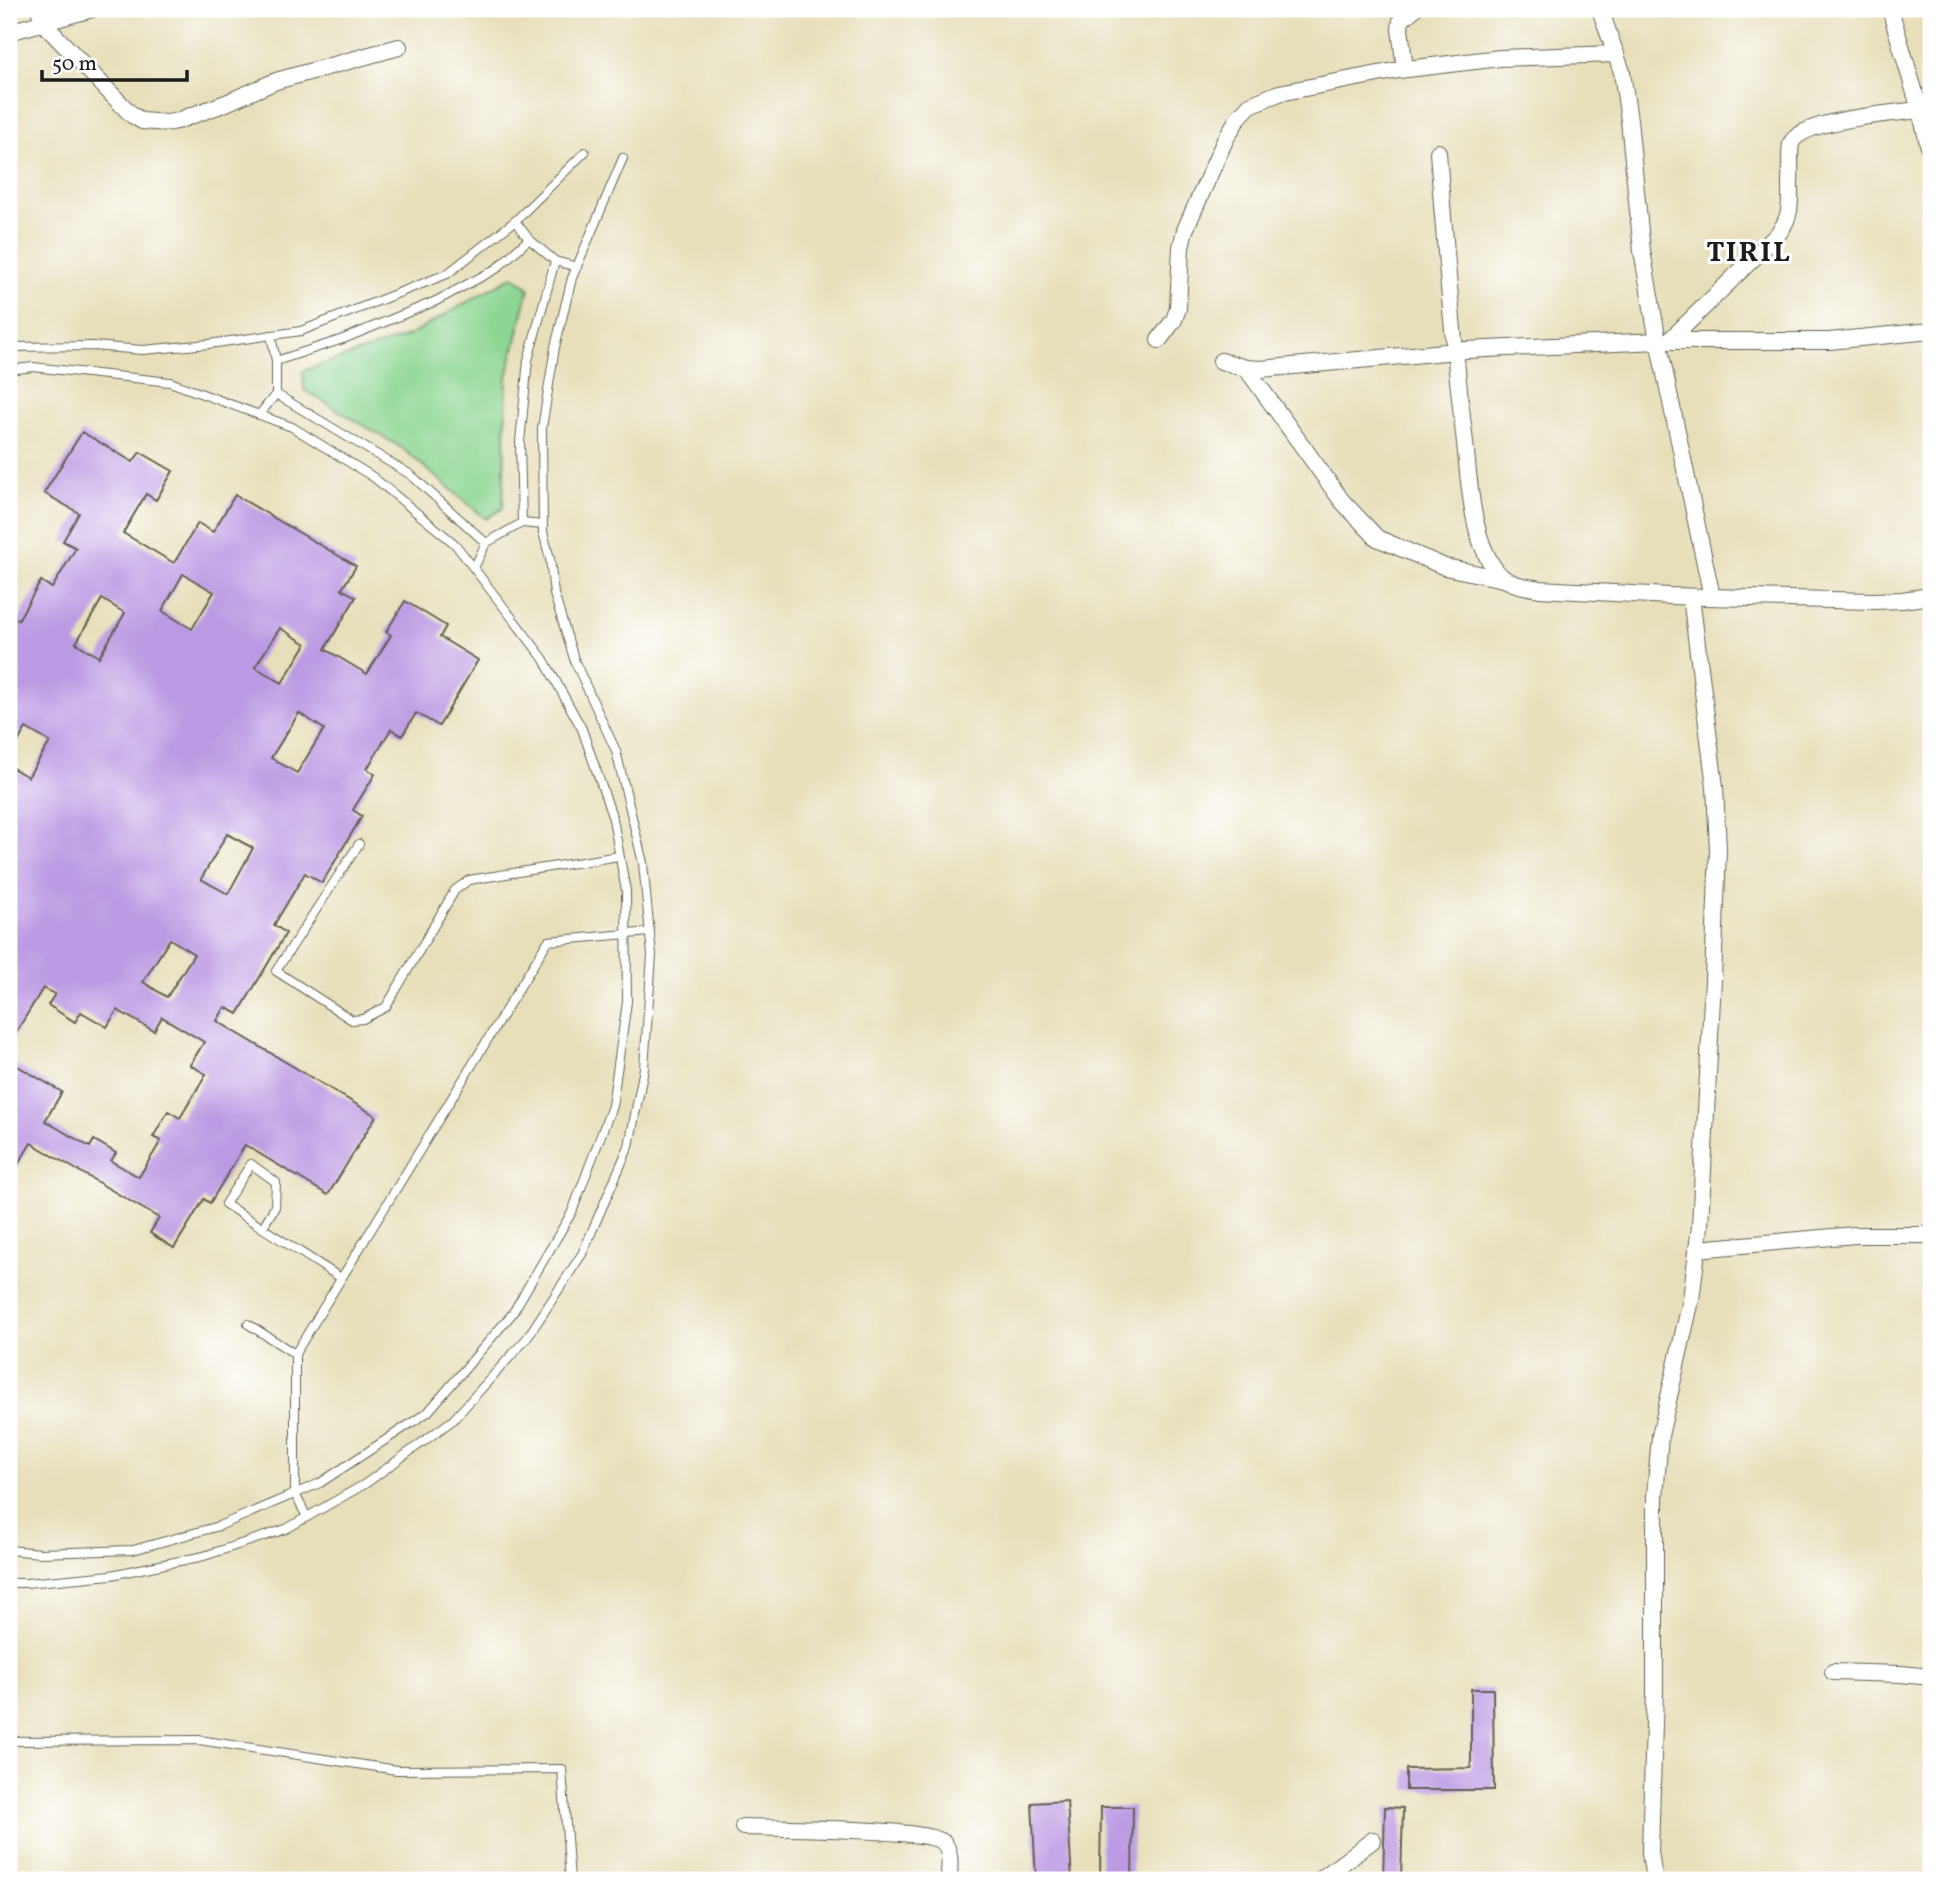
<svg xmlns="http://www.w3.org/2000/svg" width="1940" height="1889" viewBox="0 0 1940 1889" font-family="Vollkorn,serif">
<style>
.green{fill:#8cd592;stroke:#547857;stroke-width:2}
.building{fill:#bb9ae3;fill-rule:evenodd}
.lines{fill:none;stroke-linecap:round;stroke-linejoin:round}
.lane-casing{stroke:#636053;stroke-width:10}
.street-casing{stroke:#636053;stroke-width:18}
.lane{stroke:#fff;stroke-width:8}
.street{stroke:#fff;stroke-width:16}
.labels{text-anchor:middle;stroke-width:6;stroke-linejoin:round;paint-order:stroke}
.district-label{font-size:28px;font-weight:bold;letter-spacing:2px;fill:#1c1c1c;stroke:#fff}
</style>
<rect width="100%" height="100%" fill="#fff"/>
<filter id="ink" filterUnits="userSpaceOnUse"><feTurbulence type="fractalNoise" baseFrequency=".0143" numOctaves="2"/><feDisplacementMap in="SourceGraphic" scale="14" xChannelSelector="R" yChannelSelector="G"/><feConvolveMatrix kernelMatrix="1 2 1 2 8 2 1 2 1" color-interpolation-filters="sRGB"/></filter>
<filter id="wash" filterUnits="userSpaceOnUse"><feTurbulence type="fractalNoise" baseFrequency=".00686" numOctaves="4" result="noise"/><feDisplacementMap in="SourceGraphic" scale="28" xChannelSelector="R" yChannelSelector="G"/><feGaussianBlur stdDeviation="1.57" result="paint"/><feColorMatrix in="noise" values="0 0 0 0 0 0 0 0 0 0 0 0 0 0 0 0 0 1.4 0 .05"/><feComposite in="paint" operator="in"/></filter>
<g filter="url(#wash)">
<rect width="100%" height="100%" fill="#e7dfba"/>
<path class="green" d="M513,276L529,288L507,377L503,508L486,519L402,448L304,390L303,371L408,336Z"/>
<g id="blocks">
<g class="building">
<path d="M82,432L133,462L140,452L173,471L156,500L146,494L123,533L174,563L198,523L213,532L235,495L356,566L342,589L356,597L325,649L367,674L391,635L386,632L405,601L446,626L440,637L478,660L439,726L416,713L402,736L391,729L367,769L375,774L353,810L362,816L322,883L305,873L274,925L286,933L238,1014L225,1007L217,1021L376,1116L328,1195L245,1145L210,1203L204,1199L174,1248L150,1233L159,1218L31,1143L9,1180V1061L62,1092L45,1121L90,1147L94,1140L116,1153L111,1161L139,1177L161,1141L153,1137L168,1111L180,1118L206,1074L190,1065L204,1042L162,1017L154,1031L117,1010L107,1027L81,1012L75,1022L48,1005L55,994L43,988L9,1044V766L28,777L50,742L26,728L9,757V614L18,620L41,581L52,588L76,548L63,541L79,513L44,493ZM183,574L214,592L192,629L162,611ZM102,599L125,613L99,657L76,643ZM280,628L306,644L282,683L255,667ZM299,713L324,729L297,773L271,758ZM227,834L253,848L228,894L201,879ZM170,939L194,954L167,997L143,982Z"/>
<path d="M1471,1689H1493L1494,1790H1406V1769L1471,1768Z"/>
<path d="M1067,1801L1072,1880H1036L1032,1803Z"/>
<path d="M1101,1807H1133L1132,1880H1100Z"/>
<path d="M1385,1807L1403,1808L1401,1880H1383Z"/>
</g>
</g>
</g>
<g filter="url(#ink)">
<use href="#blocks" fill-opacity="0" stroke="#636053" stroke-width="2"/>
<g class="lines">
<defs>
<g id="lane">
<path d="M515,221L529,239L555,261L577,267"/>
<path d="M9,347L93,346L143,350L209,344L301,331L447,274L515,221L585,152"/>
<path d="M276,361L343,339L436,301L496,269L529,239"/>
<path d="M9,370L33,367L170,382L292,427L373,477L455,544L543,658L582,729L613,819L626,891L627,1002L612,1106L572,1212L512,1314L428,1412L320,1483L219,1526L133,1550L40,1553L9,1550"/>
<path d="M276,394L411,475L486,543"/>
<path d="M259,415L276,394V361L271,335"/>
<path d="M522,523L520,442L528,360L555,261"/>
<path d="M474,568L486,543L522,523L543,525"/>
<path d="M359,844L276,971L352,1020L363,1019L386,1007L455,890L469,880L619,856"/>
<path d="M262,1228L275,1207L276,1182L251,1164L225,1204L341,1278"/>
<path d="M248,1324L295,1354"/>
<path d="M307,1517L295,1494V1354L548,941L650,932"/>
<path d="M9,1583H26L111,1575L204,1556L286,1529L365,1484L453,1420L527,1338L582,1254L629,1146L644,1068L652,955L643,863L616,751L575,662L554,594L550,559L543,532L542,428L555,347L572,278L623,158"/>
<path d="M9,1741L199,1740L397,1770L562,1769L570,1880"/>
</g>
<g id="street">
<path d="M39,9L43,23L121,104L132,115L142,121L167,123L177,121L226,103L276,81L399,47"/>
<path d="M1600,9L1622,72L1629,120L1642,251L1658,341L1712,597"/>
<path d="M1890,9L1920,110L1931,155"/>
<path d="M9,32L92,9"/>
<path d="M1405,69L1400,29L1401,20L1414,9"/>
<path d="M1438,152C1445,246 1453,340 1464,434C1469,475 1470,533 1494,568C1504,584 1522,586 1540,589L1669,596L1873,601L1902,600L1931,596"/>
<path d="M1159,340L1174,320L1178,308L1181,247L1185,230L1225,140L1238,118L1250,105L1279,93L1399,70L1500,58L1616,54"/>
<path d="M1669,341L1778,234C1792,216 1790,203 1790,182C1791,172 1789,153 1791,144C1799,120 1896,113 1920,110"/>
<path d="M1221,361L1246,368L1261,369L1467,350L1658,341H1829L1931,331"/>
<path d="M1246,368L1342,501L1377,538L1445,567L1503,579"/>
<path d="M1697,1249L1855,1235H1931"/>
<path d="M1833,1672L1901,1674L1931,1677"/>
<path d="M743,1827C773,1828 930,1828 944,1843C952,1853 949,1869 949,1880"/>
<path d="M1320,1880L1373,1840"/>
<path d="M1654,1880L1650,1852L1655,1691V1496L1660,1436L1691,1300L1700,1226L1713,980L1718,849L1715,787L1691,597"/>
</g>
</defs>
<use href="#lane" class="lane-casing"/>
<use href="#street" class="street-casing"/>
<use href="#lane" class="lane"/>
<use href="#street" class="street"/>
</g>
</g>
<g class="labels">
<g class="district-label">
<text x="1749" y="261">TIRIL</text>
</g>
</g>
<rect width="1940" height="1889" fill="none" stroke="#fff" stroke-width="35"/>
<path d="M42 70v10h145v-10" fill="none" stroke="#1c1c1c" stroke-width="3.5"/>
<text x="52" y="70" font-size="21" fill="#1c1c1c" stroke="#ffffff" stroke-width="5" paint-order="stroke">50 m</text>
</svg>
